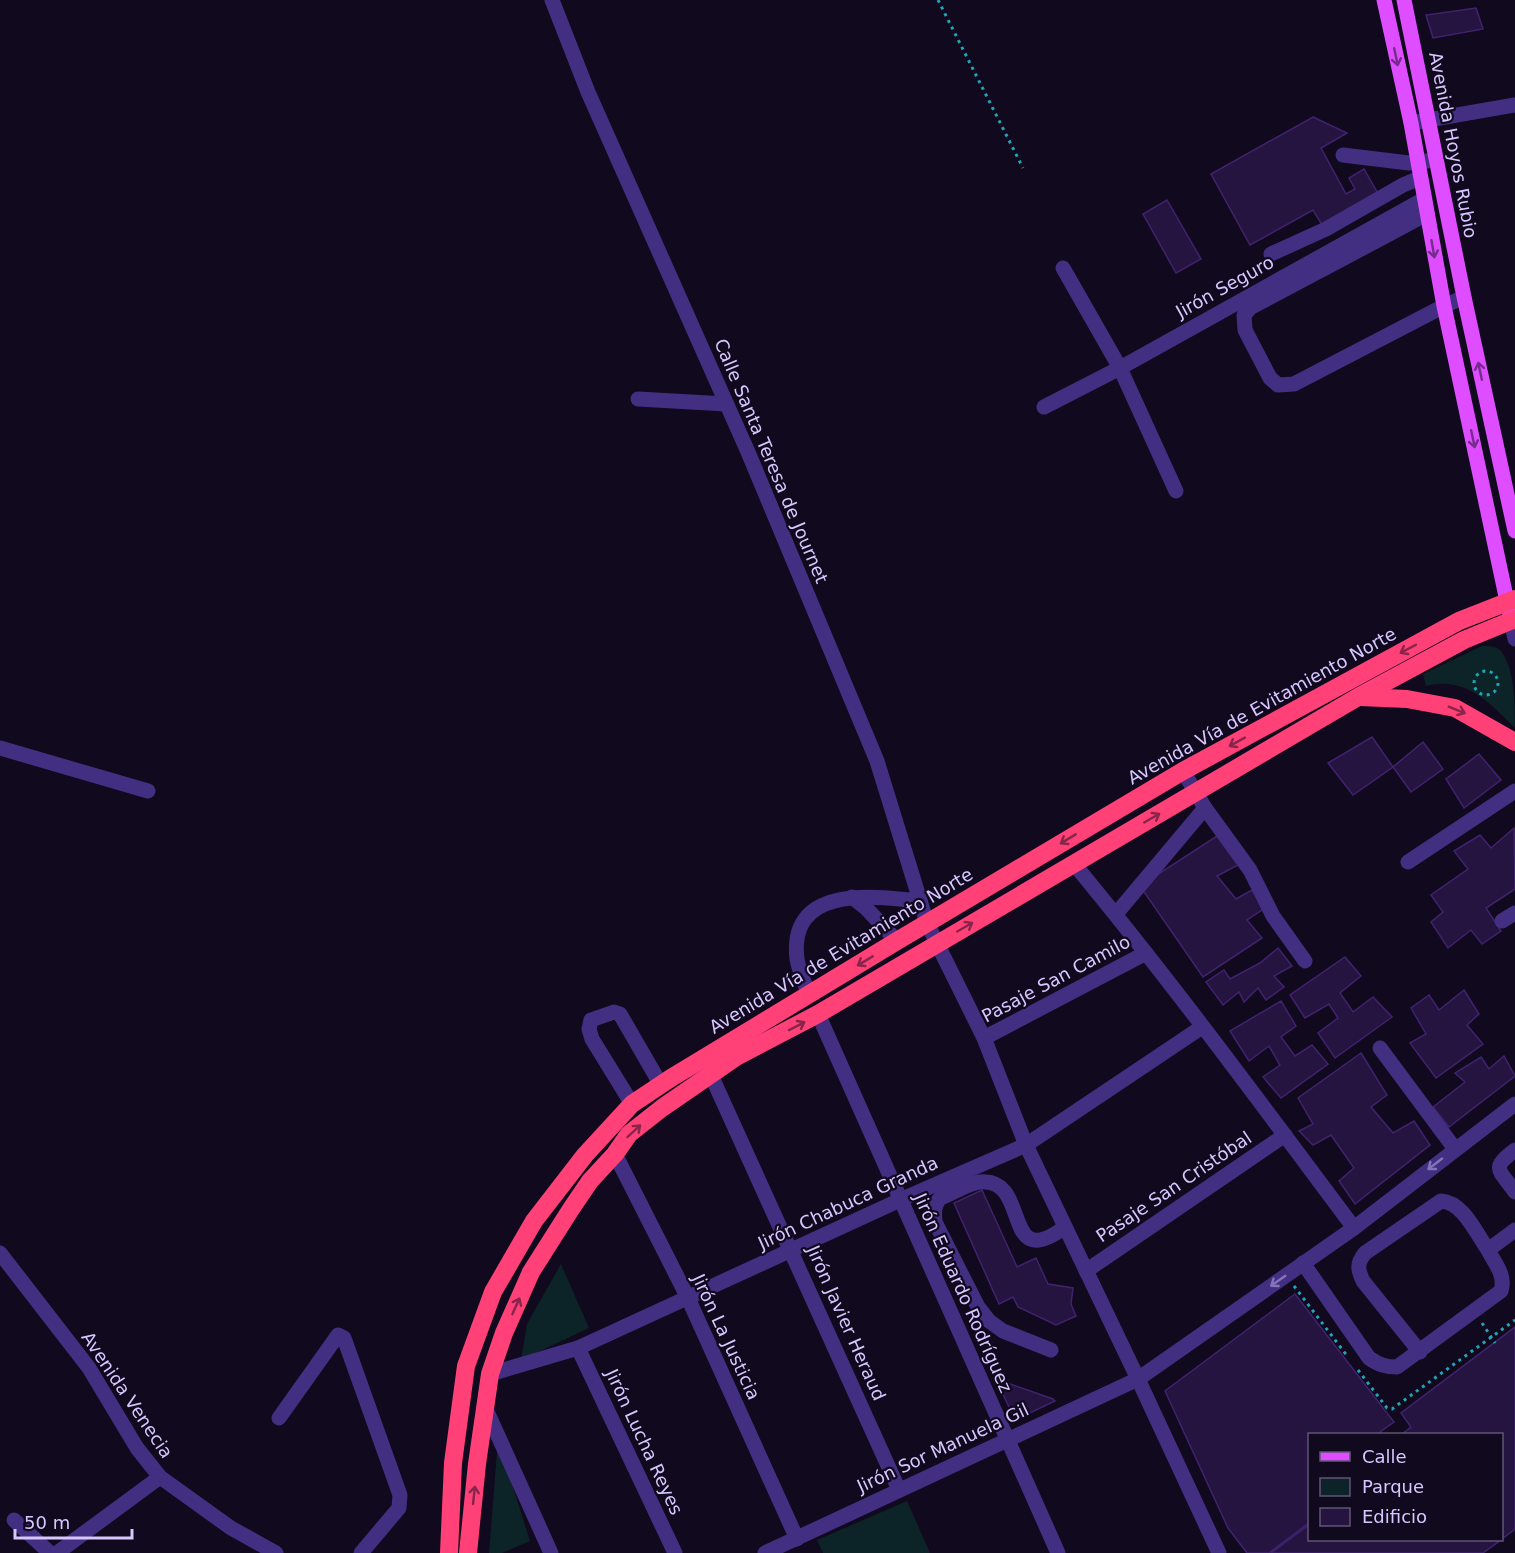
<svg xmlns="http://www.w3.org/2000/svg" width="1515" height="1553" viewBox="0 0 1515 1553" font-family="'DejaVu Sans',sans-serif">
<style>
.green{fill:#0c2328}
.building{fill:#251340;stroke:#40236f;stroke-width:1.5}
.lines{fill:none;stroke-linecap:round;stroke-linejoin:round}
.path{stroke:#1fa5b9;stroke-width:3;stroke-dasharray:3 4.5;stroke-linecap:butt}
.minor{stroke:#422f82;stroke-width:15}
.major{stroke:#de4dff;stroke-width:15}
.highway{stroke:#ff4178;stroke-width:18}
.oneway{stroke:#782b8e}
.oneway2{stroke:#88254a}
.oneway3{stroke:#8573ba}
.labels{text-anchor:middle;stroke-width:4.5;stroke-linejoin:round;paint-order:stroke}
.street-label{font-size:18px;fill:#d7c6ff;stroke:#11091d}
</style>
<rect width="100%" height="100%" fill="#11091d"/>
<g class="green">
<path d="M1482,646C1488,646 1496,646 1500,650C1515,666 1515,706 1515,728C1489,702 1465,676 1426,686L1423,674Z"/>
<path d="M561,1264L589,1328L521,1360L527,1324Z"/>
<path d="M498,1439L530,1541L502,1553H489Z"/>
<path d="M907,1501L930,1553H823L817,1540Z"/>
</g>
<g class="building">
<path d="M1476,8L1483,29L1433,38L1426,15Z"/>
<path d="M1313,117L1347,133L1321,148L1346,194L1355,189L1349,178L1364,169L1380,197L1324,228L1313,210L1250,245L1211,174Z"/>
<path d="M1167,200L1201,259L1176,273L1143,214Z"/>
<path d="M1372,737L1393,767L1353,795L1328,763Z"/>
<path d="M1423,742L1443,769L1411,792L1393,767Z"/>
<path d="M1479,754L1501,780L1464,808L1446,779Z"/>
<path d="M1514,828L1515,889L1486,908L1501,931L1482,944L1471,930L1448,948L1431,922L1443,912L1431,895L1468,869L1454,851L1480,835L1491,848Z"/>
<path d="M1220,834L1240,864L1217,876L1236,899L1252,890L1265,908L1247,920L1262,938L1203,977L1140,886Z"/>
<path d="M1278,948L1292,966L1274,976L1284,987L1266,1000L1258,988L1244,1002L1239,992L1223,1005L1206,982L1224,970L1230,979L1260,963Z"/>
<path d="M1345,957L1361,976L1340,993L1353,1012L1373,997L1392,1017L1335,1058L1318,1033L1338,1018L1329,1004L1305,1018L1290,995Z"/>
<path d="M1464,990L1479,1014L1467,1025L1483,1044L1436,1078L1410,1043L1426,1034L1411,1008L1429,995L1439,1010Z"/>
<path d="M1281,1001L1296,1026L1281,1037L1295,1056L1312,1045L1328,1064L1281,1098L1263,1077L1280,1065L1269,1046L1249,1061L1230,1031Z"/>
<path d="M1361,1053L1387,1095L1371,1107L1393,1133L1414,1121L1430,1145L1355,1204L1339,1181L1354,1168L1331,1135L1313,1145L1299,1131L1313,1124L1298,1098Z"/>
<path d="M1504,1056L1515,1076L1449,1127L1433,1107L1465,1082L1455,1073L1481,1057L1489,1069Z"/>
<path d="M982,1190L1017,1267L1036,1258L1048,1284L1073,1288L1071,1304L1076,1316L1056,1325L1018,1307L1013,1297L999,1304L954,1203Z"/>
<path d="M1295,1294L1394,1422L1377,1434H1310V1522L1269,1553H1247L1228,1528L1165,1391Z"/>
<path d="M1515,1327V1529L1502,1539V1434H1402L1411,1427L1401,1413Z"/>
<path d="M996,1379L1053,1399L1055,1401L1015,1420Z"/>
<path d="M1310,1524V1540H1501L1483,1553H1271Z"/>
</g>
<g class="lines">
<g class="path">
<path d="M938,0L1023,168"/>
<circle cx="1486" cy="683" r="12"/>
<path d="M1294,1286L1348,1357"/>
<path d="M1482,1323L1495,1343"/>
<path d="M1358,1370L1387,1408L1392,1409L1515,1320"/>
</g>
<g class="minor">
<path d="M552,0L588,92L748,452L877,761L927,923L984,1038L1026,1145L1138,1379L1219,1553"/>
<path d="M1411,123L1515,105"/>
<path d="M1343,155L1409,163L1436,160"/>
<path d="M1427,214L1250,308L1244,315L1245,330L1270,378L1278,385L1294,384L1444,306L1464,297"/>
<path d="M1271,254L1326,229L1403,185L1420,178"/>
<path d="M1063,268L1120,368L1176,491"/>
<path d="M638,399L726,404"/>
<path d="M1044,407L1120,368L1424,199"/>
<path d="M1511,620L1515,639"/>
<path d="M0,748L148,791"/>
<path d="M1183,771L1205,808L1250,870L1273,916L1305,961"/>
<path d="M1408,862L1515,791"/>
<path d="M1074,864C1172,982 1262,1105 1354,1228"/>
<path d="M852,897L866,908L897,941"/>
<path d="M1116,914L1205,808"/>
<path d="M1502,921L1515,913"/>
<path d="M809,995C805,984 799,971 797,959C788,885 873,896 920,901"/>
<path d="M818,1014L1058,1553"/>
<path d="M984,1038L1146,953"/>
<path d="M1380,1048L1455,1149"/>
<path d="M711,1075L899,1490"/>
<path d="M632,1104L592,1039L589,1029L591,1020L614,1012L620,1014L661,1085"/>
<path d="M1515,1150C1490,1169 1499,1169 1515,1192"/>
<path d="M615,1154L688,1298L797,1539"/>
<path d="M0,1253L89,1368L137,1448L160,1477L231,1528L276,1553"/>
<path d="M1303,1263L1369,1358C1379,1365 1386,1367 1397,1367L1501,1291C1506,1275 1495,1264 1488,1250L1515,1230"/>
<path d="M1086,1271L1285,1135"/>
<path d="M578,1348L675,1553"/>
<path d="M1051,1350L1003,1331L989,1321L978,1307L935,1222C934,1212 934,1206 940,1198C951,1194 969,1183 980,1182C1032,1177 1000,1275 1065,1227"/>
<path d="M1420,1352L1363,1281C1358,1270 1356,1264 1365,1253L1441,1201C1463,1202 1476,1233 1488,1250"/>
<path d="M490,1374L578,1348L900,1200L1026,1145L1202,1027"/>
<path d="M485,1407L551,1553"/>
<path d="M279,1418L338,1335L344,1338L400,1495L399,1508L361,1553"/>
<path d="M14,1520L50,1553"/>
<path d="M57,1553L160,1477"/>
<path d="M765,1553L1138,1379L1354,1228L1515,1104"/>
</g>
<g class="major">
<path d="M1384,0L1411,123L1444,306L1511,620"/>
<path d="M1404,0L1464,297L1515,531"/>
</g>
<g class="highway">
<path d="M1360,697L1407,699L1455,708L1515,742"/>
<path d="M449,1553L453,1463L466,1366L493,1292L534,1221L585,1155L632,1104L671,1078L897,941L1183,771L1459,621L1515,599"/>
<path d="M468,1553L477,1464L490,1374L504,1333L531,1272L571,1209L590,1181L615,1154L629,1134L662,1108L736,1057L818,1014L1358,697L1464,640L1515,619"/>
</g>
</g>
<defs><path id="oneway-shaft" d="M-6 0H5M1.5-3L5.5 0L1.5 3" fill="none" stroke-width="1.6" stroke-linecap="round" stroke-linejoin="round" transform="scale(1.5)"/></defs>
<g class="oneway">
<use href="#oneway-shaft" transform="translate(1396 57) rotate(78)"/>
<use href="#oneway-shaft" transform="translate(1433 249) rotate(80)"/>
<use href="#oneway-shaft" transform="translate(1480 371) rotate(-102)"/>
<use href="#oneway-shaft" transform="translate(1473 439) rotate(78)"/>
</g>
<g class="oneway2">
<use href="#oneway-shaft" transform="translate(1408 649) rotate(152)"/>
<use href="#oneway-shaft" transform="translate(1457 710) rotate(22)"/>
<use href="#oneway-shaft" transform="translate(1237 742) rotate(151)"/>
<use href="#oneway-shaft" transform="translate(1152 818) rotate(-30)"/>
<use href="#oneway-shaft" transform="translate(1068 839) rotate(149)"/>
<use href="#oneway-shaft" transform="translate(965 927) rotate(-30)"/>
<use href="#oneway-shaft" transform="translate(865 961) rotate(149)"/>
<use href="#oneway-shaft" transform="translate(797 1026) rotate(-27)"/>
<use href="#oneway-shaft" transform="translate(634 1131) rotate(-42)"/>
<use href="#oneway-shaft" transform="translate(516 1306) rotate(-66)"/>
<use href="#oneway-shaft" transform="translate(474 1495) rotate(-84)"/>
</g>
<g class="oneway3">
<use href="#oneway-shaft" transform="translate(1435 1164) rotate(142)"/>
<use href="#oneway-shaft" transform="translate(1278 1281) rotate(145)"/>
</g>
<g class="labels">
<g class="street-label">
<text transform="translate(1453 145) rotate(79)" y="6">Avenida Hoyos Rubio</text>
<text transform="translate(1225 287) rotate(-29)" y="6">Jirón Seguro</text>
<text transform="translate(771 461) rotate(67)" y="6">Calle Santa Teresa de Journet</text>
<text transform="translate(1262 706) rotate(-29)" y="6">Avenida Vía de Evitamiento Norte</text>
<text transform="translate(841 951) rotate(-31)" y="6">Avenida Vía de Evitamiento Norte</text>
<text transform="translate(1056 979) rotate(-28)" y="6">Pasaje San Camilo</text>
<text transform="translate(1174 1187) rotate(-34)" y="6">Pasaje San Cristóbal</text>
<text transform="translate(848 1203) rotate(-25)" y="6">Jirón Chabuca Granda</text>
<text transform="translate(963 1293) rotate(66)" y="6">Jirón Eduardo Rodríguez</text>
<text transform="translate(846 1323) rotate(66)" y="6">Jirón Javier Heraud</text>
<text transform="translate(726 1337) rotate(65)" y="6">Jirón La Justicia</text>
<text transform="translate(127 1395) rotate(56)" y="6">Avenida Venecia</text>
<text transform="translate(644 1442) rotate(65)" y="6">Jirón Lucha Reyes</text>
<text transform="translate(943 1448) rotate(-25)" y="6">Jirón Sor Manuela Gil</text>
</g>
</g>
<rect x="1308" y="1433" width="195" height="108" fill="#11091d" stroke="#605577" stroke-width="1.5"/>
<rect x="1320" y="1452" width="30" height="9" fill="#de4dff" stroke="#605577" stroke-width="1.5"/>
<text x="1362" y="1463" font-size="18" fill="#d7c6ff">Calle</text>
<rect x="1320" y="1478" width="30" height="18" fill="#0c2328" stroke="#605577" stroke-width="1.5"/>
<text x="1362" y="1493" font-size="18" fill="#d7c6ff">Parque</text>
<rect x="1320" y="1508" width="30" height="18" fill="#251340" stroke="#605577" stroke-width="1.5"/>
<text x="1362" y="1523" font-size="18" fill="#d7c6ff">Edificio</text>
<path d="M15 1529v9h117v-9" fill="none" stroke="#d7c6ff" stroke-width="3"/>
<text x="24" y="1529" font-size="18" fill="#d7c6ff" stroke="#11091d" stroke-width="4.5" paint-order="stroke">50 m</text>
</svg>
